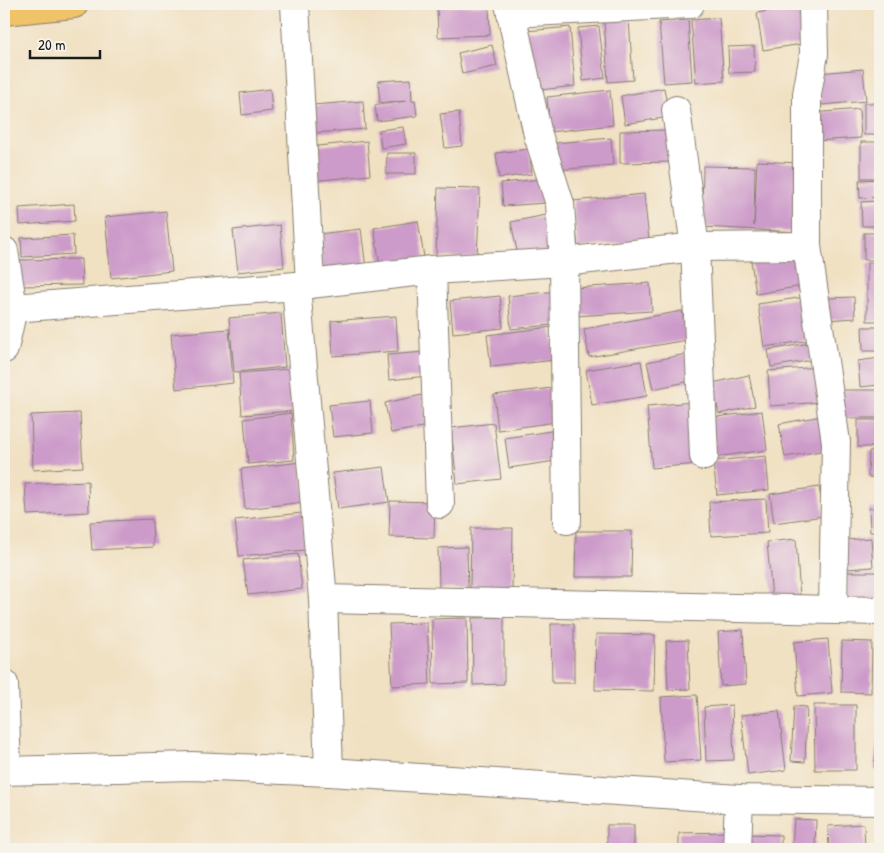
<svg xmlns="http://www.w3.org/2000/svg" width="884" height="853" viewBox="0 0 884 853" font-family="'Patrick Hand',sans-serif">
<style>
.building{fill:#cd9bca}
.lines{fill:none;stroke-linecap:round;stroke-linejoin:round}
.minor-casing{stroke:#867e70;stroke-width:30}
.major-casing{stroke:#867e70;stroke-width:30}
.minor{stroke:#fff;stroke-width:28}
.major{stroke:#f1c369;stroke-width:28}
</style>
<rect width="100%" height="100%" fill="#f7f3e8"/>
<filter id="ink" filterUnits="userSpaceOnUse"><feTurbulence type="fractalNoise" baseFrequency=".02" numOctaves="2"/><feDisplacementMap in="SourceGraphic" scale="10" xChannelSelector="R" yChannelSelector="G"/><feConvolveMatrix kernelMatrix="1 2 1 2 8 2 1 2 1" color-interpolation-filters="sRGB"/></filter>
<filter id="wash" filterUnits="userSpaceOnUse"><feTurbulence type="fractalNoise" baseFrequency=".0096" numOctaves="4" result="noise"/><feDisplacementMap in="SourceGraphic" scale="20" xChannelSelector="R" yChannelSelector="G"/><feGaussianBlur stdDeviation="1.12" result="paint"/><feColorMatrix in="noise" values="0 0 0 0 0 0 0 0 0 0 0 0 0 0 0 0 0 1.4 0 .05"/><feComposite in="paint" operator="in"/></filter>
<g filter="url(#wash)">
<rect width="100%" height="100%" fill="#f1e1c3"/>
<g id="blocks">
<g class="building">
<path d="M489,5L490,35L438,37L437,7Z"/>
<path d="M803,5L809,43L763,50L757,13Z"/>
<path d="M719,18L724,81L696,83L691,20Z"/>
<path d="M629,19L633,80L608,82L604,21Z"/>
<path d="M688,20L692,81L664,83L659,22Z"/>
<path d="M599,26L605,78L583,81L578,28Z"/>
<path d="M570,27L575,86L531,91L526,31Z"/>
<path d="M492,45L497,66L462,74L458,53Z"/>
<path d="M754,46L755,72L729,73L728,47Z"/>
<path d="M863,69L866,101L822,105L819,73Z"/>
<path d="M411,79L412,101L415,100L417,116L377,121L375,105L407,101L380,103L378,81Z"/>
<path d="M664,88L669,117L625,124L621,96Z"/>
<path d="M270,89L272,111L242,115L240,93Z"/>
<path d="M610,90L613,125L550,132L547,97Z"/>
<path d="M363,101L365,129L315,133L313,105Z"/>
<rect x="864" y="103" width="16" height="32"/>
<path d="M859,109L861,138L816,141L813,113Z"/>
<path d="M459,112L462,146L445,148L440,114Z"/>
<path d="M403,127L406,144L381,148L379,130Z"/>
<path d="M671,130V162L620,163V131Z"/>
<path d="M611,138L613,165L557,170L555,143Z"/>
<path d="M367,141L370,175L312,181L308,147Z"/>
<rect x="861" y="142" width="19" height="36"/>
<path d="M529,149L532,174L499,178L496,153Z"/>
<path d="M387,153H416V174H386Z"/>
<path d="M757,161L800,163L798,232L702,227L703,166L755,167L754,226Z"/>
<path d="M543,179L546,203L503,206L501,183Z"/>
<path d="M880,179V197L860,198L859,180Z"/>
<path d="M438,188L480,189L477,258L436,257Z"/>
<path d="M644,194L649,240L578,248L573,201Z"/>
<path d="M880,201V226H862L861,202Z"/>
<path d="M74,204L75,221L20,225L19,208Z"/>
<path d="M166,211L172,271L111,278L105,217Z"/>
<path d="M551,214L559,253L519,261L511,222Z"/>
<path d="M418,221L424,257L380,265L374,228Z"/>
<path d="M280,225L284,267L238,272L233,230Z"/>
<path d="M361,229L366,269L322,273L318,234Z"/>
<rect x="864" y="233" width="16" height="27"/>
<path d="M73,235L74,254L22,257L21,238Z"/>
<path d="M797,254L802,286L756,294L751,261Z"/>
<path d="M81,259L82,285L20,286L19,260Z"/>
<rect x="867" y="263" width="13" height="58"/>
<path d="M650,283L652,311L576,316L574,288Z"/>
<path d="M557,291L561,324L511,329L508,296Z"/>
<path d="M500,296L503,328L453,333L450,301Z"/>
<path d="M805,297L811,340L764,347L758,304Z"/>
<path d="M854,297L855,318L827,320V298Z"/>
<path d="M682,311L687,340L589,357L584,329Z"/>
<path d="M281,313L285,367L234,372L229,318Z"/>
<path d="M396,316L398,351L333,356L331,321Z"/>
<path d="M551,327L555,360L491,367L487,335Z"/>
<path d="M862,327H880V351H863Z"/>
<path d="M229,329L233,383L176,389L171,334Z"/>
<path d="M809,343L812,360L771,367L768,350Z"/>
<path d="M425,352L427,376L389,380L387,355Z"/>
<path d="M686,354L691,381L653,389L647,362Z"/>
<path d="M880,358V385L860,387L858,361Z"/>
<path d="M641,361L647,396L592,405L586,370Z"/>
<path d="M819,367L822,402L770,406L768,371Z"/>
<path d="M289,369L293,411L242,415L239,373Z"/>
<path d="M749,375L755,406L719,414L712,383Z"/>
<path d="M552,388L557,422L498,430L494,395Z"/>
<rect x="837" y="390" width="43" height="28"/>
<path d="M422,395L428,426L391,433L385,403Z"/>
<path d="M370,401L373,433L333,437L329,405Z"/>
<path d="M693,402L698,464L652,468L647,406Z"/>
<path d="M762,411L767,450L714,457L709,418Z"/>
<path d="M80,413L83,467L33,470L31,415Z"/>
<path d="M291,413L294,460L248,464L244,419Z"/>
<path d="M821,416L827,450L785,457L779,424Z"/>
<rect x="858" y="420" width="22" height="27"/>
<path d="M494,423L501,479L457,484L451,428Z"/>
<path d="M557,430L562,460L509,468L505,438Z"/>
<path d="M869,451L880,452V478L868,477Z"/>
<path d="M766,456L769,490L717,495L713,461Z"/>
<path d="M301,462L305,502L245,509L241,469Z"/>
<path d="M384,467L389,502L338,509L333,473Z"/>
<path d="M88,481L89,512L27,515L25,484Z"/>
<path d="M819,487L824,516L774,523L770,494Z"/>
<path d="M766,499L768,533L711,536L709,502Z"/>
<path d="M390,501L435,502L434,538L389,537Z"/>
<path d="M869,508H880V532H870Z"/>
<path d="M302,513L305,550L239,556L235,520Z"/>
<path d="M152,519L153,547L92,550L90,522Z"/>
<path d="M471,528H513L512,590L470,589Z"/>
<path d="M576,531H632L631,577H575Z"/>
<path d="M871,538L873,567L847,569L845,540Z"/>
<path d="M796,539L800,597L772,599L767,542Z"/>
<path d="M467,547L468,588H439L438,548Z"/>
<path d="M298,554L302,589L248,595L243,560Z"/>
<path d="M847,572H880V602L847,603Z"/>
<path d="M504,617V684L473,685L472,618Z"/>
<path d="M467,618L468,683L433,684L432,619Z"/>
<path d="M427,623L430,684L392,686L389,624Z"/>
<path d="M551,624H574V683H552Z"/>
<path d="M743,630L746,684L721,686L718,632Z"/>
<path d="M596,634L655,635L654,691L595,690Z"/>
<path d="M828,639L832,693L798,696L794,642Z"/>
<path d="M688,640L690,689L668,690L666,641Z"/>
<path d="M842,641L872,642L871,693L841,692Z"/>
<path d="M697,695L701,760L664,762L661,697Z"/>
<path d="M732,705L734,760L706,761L704,707Z"/>
<path d="M814,705H856V770H815Z"/>
<path d="M794,706L807,707L805,762L791,761Z"/>
<path d="M779,711L786,770L748,775L741,715Z"/>
<path d="M877,741L880,742V768H874Z"/>
<path d="M794,819L816,820L815,849H792Z"/>
<path d="M864,824L865,849H829L828,826Z"/>
<rect x="607" y="825" width="27" height="24"/>
<path d="M731,832V849H679V833Z"/>
<path d="M745,834L781,835V849H745Z"/>
</g>
</g>
</g>
<g filter="url(#ink)">
<use href="#blocks" fill-opacity="0" stroke="#867e70" stroke-width="1"/>
<g class="lines">
<defs>
<g id="minor">
<path d="M295,4L310,284L296,286L323,599L329,772"/>
<path d="M509,4L538,135L560,204L564,262L567,520"/>
<path d="M813,4L814,54L807,94V246L836,442L833,609"/>
<path d="M511,13L690,4"/>
<path d="M676,110L695,247L704,456"/>
<path d="M4,251L13,308L296,286"/>
<path d="M432,270L440,504"/>
<path d="M310,284L432,270L564,262L695,247L807,246"/>
<path d="M4,349L13,308"/>
<path d="M323,599L880,611"/>
<path d="M4,684L7,770"/>
<path d="M4,771L192,766L329,772L739,799L880,801"/>
<path d="M737,849L739,799"/>
</g>
<path id="major" d="M4,11L74,4"/>
</defs>
<use href="#minor" class="minor-casing"/>
<use href="#major" class="major-casing"/>
<use href="#minor" class="minor"/>
<use href="#major" class="major"/>
</g>
</g>
<rect width="884" height="853" fill="none" stroke="#f7f3e8" stroke-width="20"/>
<path d="M30 50v8h70v-8" fill="none" stroke="#1c1c1c" stroke-width="2.5"/>
<text x="38" y="50" font-size="15" fill="#1c1c1c" stroke="#f7f3e8" stroke-width="4" paint-order="stroke">20 m</text>
</svg>
